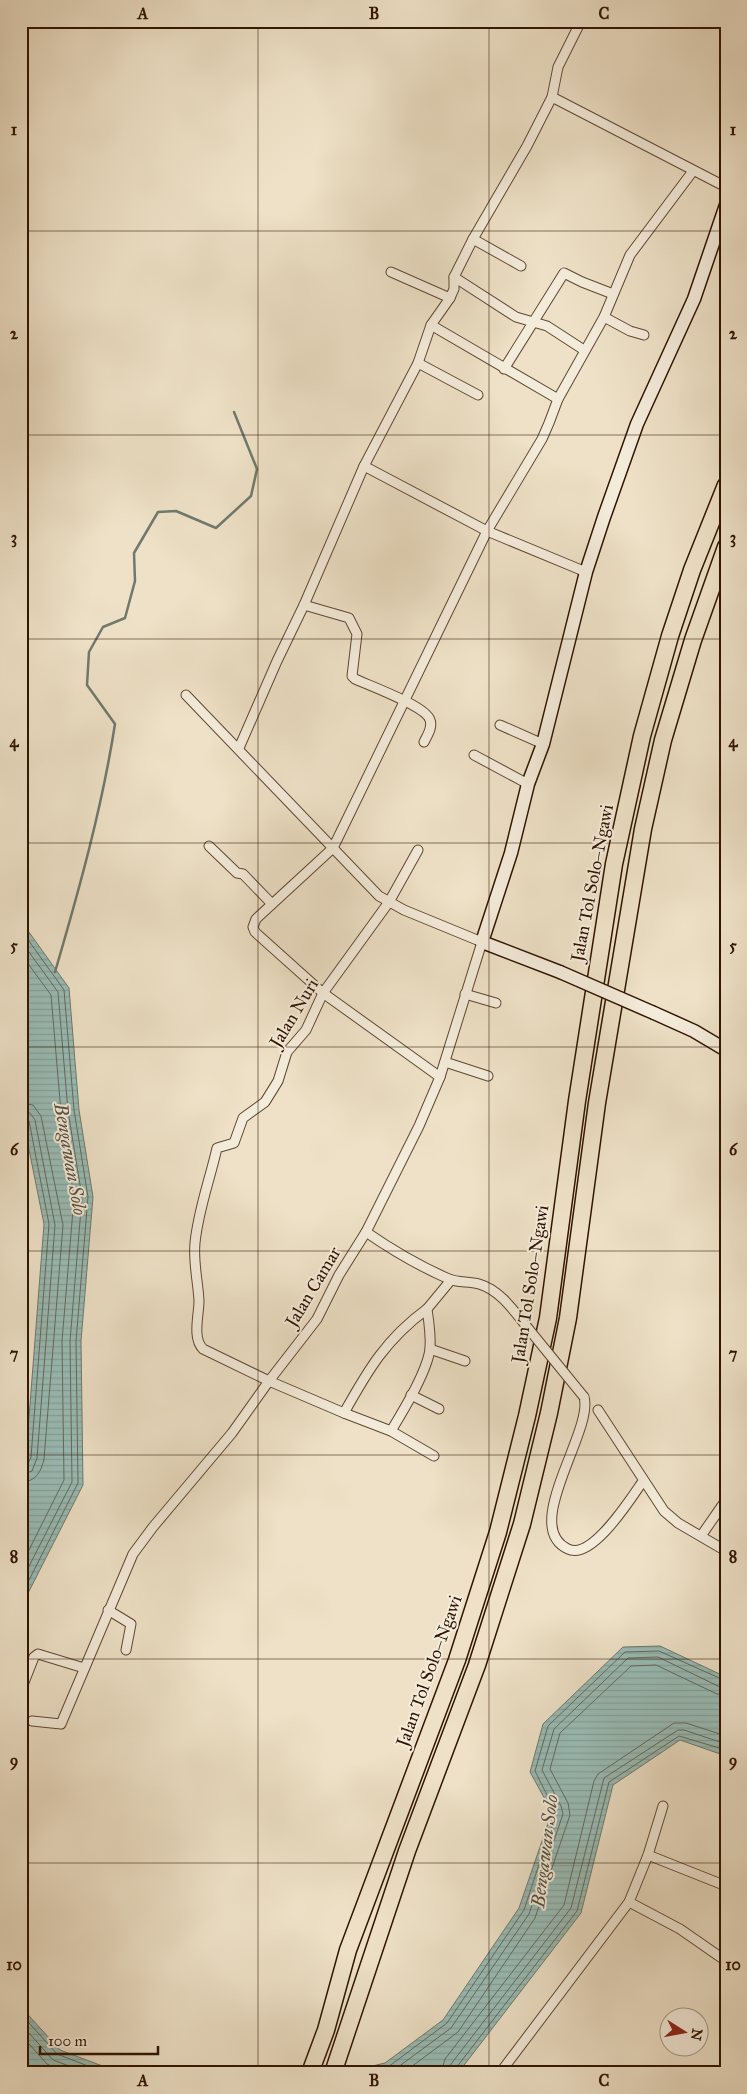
<svg xmlns="http://www.w3.org/2000/svg" width="747" height="2094" viewBox="0 0 747 2094" font-family="'IM FELL Great Primer',serif">
<style>
.water{fill:url(#water-rules);stroke:#6f796e}
.lines{fill:none;stroke-linecap:round;stroke-linejoin:round}
.shore{stroke:#65685c;stroke-width:1}
.stream{stroke:#6f796e;stroke-width:2.5}
.street-casing{stroke:#604732;stroke-width:11}
.secondary-casing{stroke:#311400;stroke-width:15}
.highway-casing{stroke:#311400;stroke-width:19}
.street{stroke:#f4ecdb;stroke-width:9}
.secondary{stroke:#f4ecdb;stroke-width:12}
.highway{stroke:#eee1c7;stroke-width:16}
.street-bridge-casing{stroke:#604732;stroke-width:11;stroke-linecap:butt}
.secondary-bridge-casing{stroke:#311400;stroke-width:15;stroke-linecap:butt}
.street-bridge{stroke:#f4ecdb;stroke-width:9}
.secondary-bridge{stroke:#f4ecdb;stroke-width:12}
.grid{fill:none;stroke:#311400;stroke-width:1;stroke-opacity:0.55}
.labels{text-anchor:middle;stroke-width:4;stroke-linejoin:round;paint-order:stroke}
.street-label{font-size:18px;fill:#311400;stroke:#f4ecdb}
.water-label{font-size:19px;font-style:italic;fill:#554f40;stroke:#f4ecdb}
.neatline{fill:none;stroke:#311400;stroke-width:2}
.grid-label{font-size:16px;text-anchor:middle;font-weight:bold;fill:#311400}
</style>
<defs>
<pattern id="water-rules" width="6" height="5" patternUnits="userSpaceOnUse" patternTransform="scale(1.25)"><rect width="6" height="5" fill="#99bdb7"/><path d="M0 2.5h6" fill="none" stroke="#84a29c"/></pattern>
</defs>
<rect width="100%" height="100%" fill="#eee1c7"/>
<filter id="stains"><feTurbulence type="fractalNoise" baseFrequency=".004" numOctaves="4"/><feColorMatrix values="0 0 0 0 .2 0 0 0 0 .09 0 0 0 0 .02 0 0 0 .5 -.17"/></filter>
<radialGradient id="worn" r=".72"><stop offset=".6" stop-color="#630" stop-opacity="0"/><stop offset="1" stop-color="#630" stop-opacity=".3"/></radialGradient>
<g class="water">
<path d="M21,921L69,988L79,1110L93,1197L81,1341L83,1485L21,1607V1470L26,1456L44,1224L21,1110Z"/>
<path d="M660,1646L726,1677V1756L680,1740L613,1785L581,1913L458,2073H343L385,2063L443,2020L519,1908L552,1812L530,1772L543,1724L623,1647Z"/>
<path d="M21,2007L60,2050L121,2073H21Z"/>
</g>
<g class="lines">
<g class="shore">
<path d="M21,930L64,990L74,1110L88,1197L76,1341L78,1483L21,1596"/>
<path d="M21,941L58,992L68,1111L82,1197L70,1341L72,1482L21,1582"/>
<path d="M21,954L51,995L61,1112L74,1198L62,1341L64,1480L21,1566"/>
<path d="M21,1103L33,1105L41,1116L63,1225L44,1459C41,1472 36,1482 21,1482"/>
<path d="M21,1110L30,1113L35,1120L55,1225L37,1458L32,1471L21,1475"/>
<path d="M21,1117H26L29,1121L49,1224L31,1457L27,1466L21,1469"/>
<path d="M21,2014L57,2054L106,2073"/>
<path d="M21,2024L53,2060L88,2073"/>
<path d="M21,2035L47,2064L66,2073"/>
<path d="M365,2073L388,2067L447,2023L524,1910L556,1813L535,1771L548,1726L625,1652L659,1651L726,1681"/>
<path d="M390,2073L451,2028L529,1914L563,1814L561,1806L542,1770L554,1729L628,1658L658,1657L720,1687H726"/>
<path d="M403,2073L458,2032L535,1918L570,1815L568,1803L550,1769L560,1733L631,1666L656,1665L717,1694L726,1695"/>
<path d="M441,2073L445,2059L564,1905L594,1781L598,1774L674,1723H686L726,1736"/>
<path d="M448,2073L451,2064L571,1908L604,1778L678,1730H684L726,1744"/>
<path d="M454,2073L456,2068L577,1911L609,1782L679,1736L726,1750"/>
</g>
<path class="stream" d="M55,972C79,890 102,808 115,724L87,685L89,652L103,627L125,618L135,581L134,553L158,512L176,511L216,528L251,496L257,469L234,412"/>
<defs>
<g id="street">
<path d="M552,97L726,187"/>
<path d="M473,239L521,266"/>
<path d="M391,272L450,298"/>
<path d="M454,277L516,317L547,326L584,350"/>
<path d="M604,317L630,331L644,335"/>
<path d="M431,325L558,399"/>
<path d="M418,363L478,395"/>
<path d="M504,369L564,273L582,282L613,294"/>
<path d="M364,466L487,531L586,572"/>
<path d="M304,605L349,618L357,634L352,676L355,679C370,686 426,706 430,720C433,727 427,736 424,742"/>
<path d="M500,725L543,744"/>
<path d="M239,748L277,661L304,605L364,466L418,363L431,325L450,298L454,289V277L473,239L527,146L552,97L558,67L581,21"/>
<path d="M474,755L528,784"/>
<path d="M209,846L237,873L243,874L272,904"/>
<path d="M418,850L389,902L323,993L306,1030L287,1052L278,1081L265,1102L243,1118L234,1143L217,1148C210,1179 198,1211 195,1243C193,1262 198,1281 199,1301C199,1315 192,1338 203,1349L269,1381L344,1413L391,1431L434,1456"/>
<path d="M465,994L496,1003"/>
<path d="M445,1062L488,1076"/>
<path d="M440,1077L323,993L255,932L253,927L256,919L333,848L487,531L542,439L549,423L558,399L604,317L630,255L693,171"/>
<path d="M366,1232C392,1250 419,1266 449,1279C458,1283 469,1281 479,1284C500,1290 514,1311 527,1327"/>
<path d="M430,1349L465,1361"/>
<path d="M411,1395L439,1409"/>
<path d="M584,1397C594,1431 520,1527 568,1549C592,1561 631,1498 643,1481"/>
<path d="M598,1410L664,1511L678,1523L726,1551"/>
<path d="M344,1413C368,1370 386,1339 427,1309"/>
<path d="M391,1431C403,1411 427,1372 430,1349C431,1336 429,1322 427,1309L451,1280"/>
<path d="M701,1536L726,1500"/>
<path d="M108,1610L131,1624L126,1650"/>
<path d="M21,1690L34,1657L38,1654L84,1668"/>
<path d="M32,1721L61,1724L133,1554L153,1527L232,1433L269,1381L317,1319L339,1275L366,1232L419,1126L440,1077L482,942L404,910L379,896L186,695"/>
<path d="M648,1855L726,1886"/>
<path d="M629,1902L680,1929L726,1961"/>
<path d="M500,2073L629,1902L648,1855L663,1806"/>
</g>
<g id="secondary">
<path d="M560,972L482,942L511,853L528,784L543,744L586,572L604,517L637,424L694,299L726,205"/>
<path d="M654,1013L694,1031L726,1050"/>
</g>
<g id="highway">
<path d="M310,2073L326,2030L348,1950L457,1660L498,1532L527,1416L548,1318L577,1101L614,864L642,736L670,636L692,570L726,485"/>
<path d="M333,2073L407,1851L477,1665L522,1524L549,1413L568,1318L597,1103L643,829L663,740L693,640L726,547"/>
</g>
</defs>
<use href="#street" class="street-casing"/>
<use href="#secondary" class="secondary-casing"/>
<use href="#highway" class="highway-casing"/>
<use href="#street" class="street"/>
<use href="#secondary" class="secondary"/>
<use href="#highway" class="highway"/>
<defs>
<path id="street-bridge" d="M527,1327L584,1397"/>
<path id="secondary-bridge" d="M560,972L654,1013"/>
</defs>
<use href="#street-bridge" class="street-bridge-casing"/>
<use href="#secondary-bridge" class="secondary-bridge-casing"/>
<use href="#street-bridge" class="street-bridge"/>
<use href="#secondary-bridge" class="secondary-bridge"/>
</g>
<path class="grid" d="M258,21V2073M489,21V2073M21,231H726M21,435H726M21,639H726M21,843H726M21,1047H726M21,1251H726M21,1455H726M21,1659H726M21,1863H726"/>
<g class="labels">
<g class="street-label">
<text transform="translate(592 883) rotate(-79)" y="6">Jalan Tol Solo–Ngawi</text>
<text transform="translate(294 1013) rotate(-59)" y="6">Jalan Nuri</text>
<text transform="translate(530 1284) rotate(-81)" y="6">Jalan Tol Solo–Ngawi</text>
<text transform="translate(313 1287) rotate(-59)" y="6">Jalan Camar</text>
<text transform="translate(429 1671) rotate(-70)" y="6">Jalan Tol Solo–Ngawi</text>
</g>
<g class="water-label">
<text transform="translate(71 1159) rotate(80)" y="7">Bengawan Solo</text>
<text transform="translate(544 1851) rotate(-83)" y="7">Bengawan Solo</text>
</g>
</g>
<rect width="747" height="2094" fill="none" stroke="#eee1c7" stroke-width="55"/>
<g transform="translate(684 2032) rotate(101)"><circle r="24" fill="#f4ecdb" stroke="#a69683"/>
<path d="M0-4L9 19L0 12L-9 19Z" fill="#8f2418"/>
<text y="-8" font-size="14" font-weight="bold" text-anchor="middle" fill="#311400">N</text>
</g>
<path d="M40 2046v8h118v-8" fill="none" stroke="#311400" stroke-width="2.5"/>
<text x="48" y="2046" font-size="15" fill="#311400" stroke="#f4ecdb" stroke-width="4" paint-order="stroke">100 m</text>
<rect x="28" y="28" width="692" height="2038" class="neatline"/>
<g class="grid-label">
<text x="143" y="19">A</text>
<text x="374" y="19">B</text>
<text x="604" y="19">C</text>
<text x="14" y="135">1</text>
<text x="733" y="135">1</text>
<text x="14" y="339">2</text>
<text x="733" y="339">2</text>
<text x="14" y="543">3</text>
<text x="733" y="543">3</text>
<text x="14" y="747">4</text>
<text x="733" y="747">4</text>
<text x="14" y="951">5</text>
<text x="733" y="951">5</text>
<text x="14" y="1155">6</text>
<text x="733" y="1155">6</text>
<text x="14" y="1359">7</text>
<text x="733" y="1359">7</text>
<text x="14" y="1562">8</text>
<text x="733" y="1562">8</text>
<text x="14" y="1766">9</text>
<text x="733" y="1766">9</text>
<text x="14" y="1970">10</text>
<text x="733" y="1970">10</text>
<text x="143" y="2086">A</text>
<text x="374" y="2086">B</text>
<text x="604" y="2086">C</text>
</g>
<rect width="100%" height="100%" filter="url(#stains)"/>
<rect width="100%" height="100%" fill="url(#worn)"/>
</svg>
